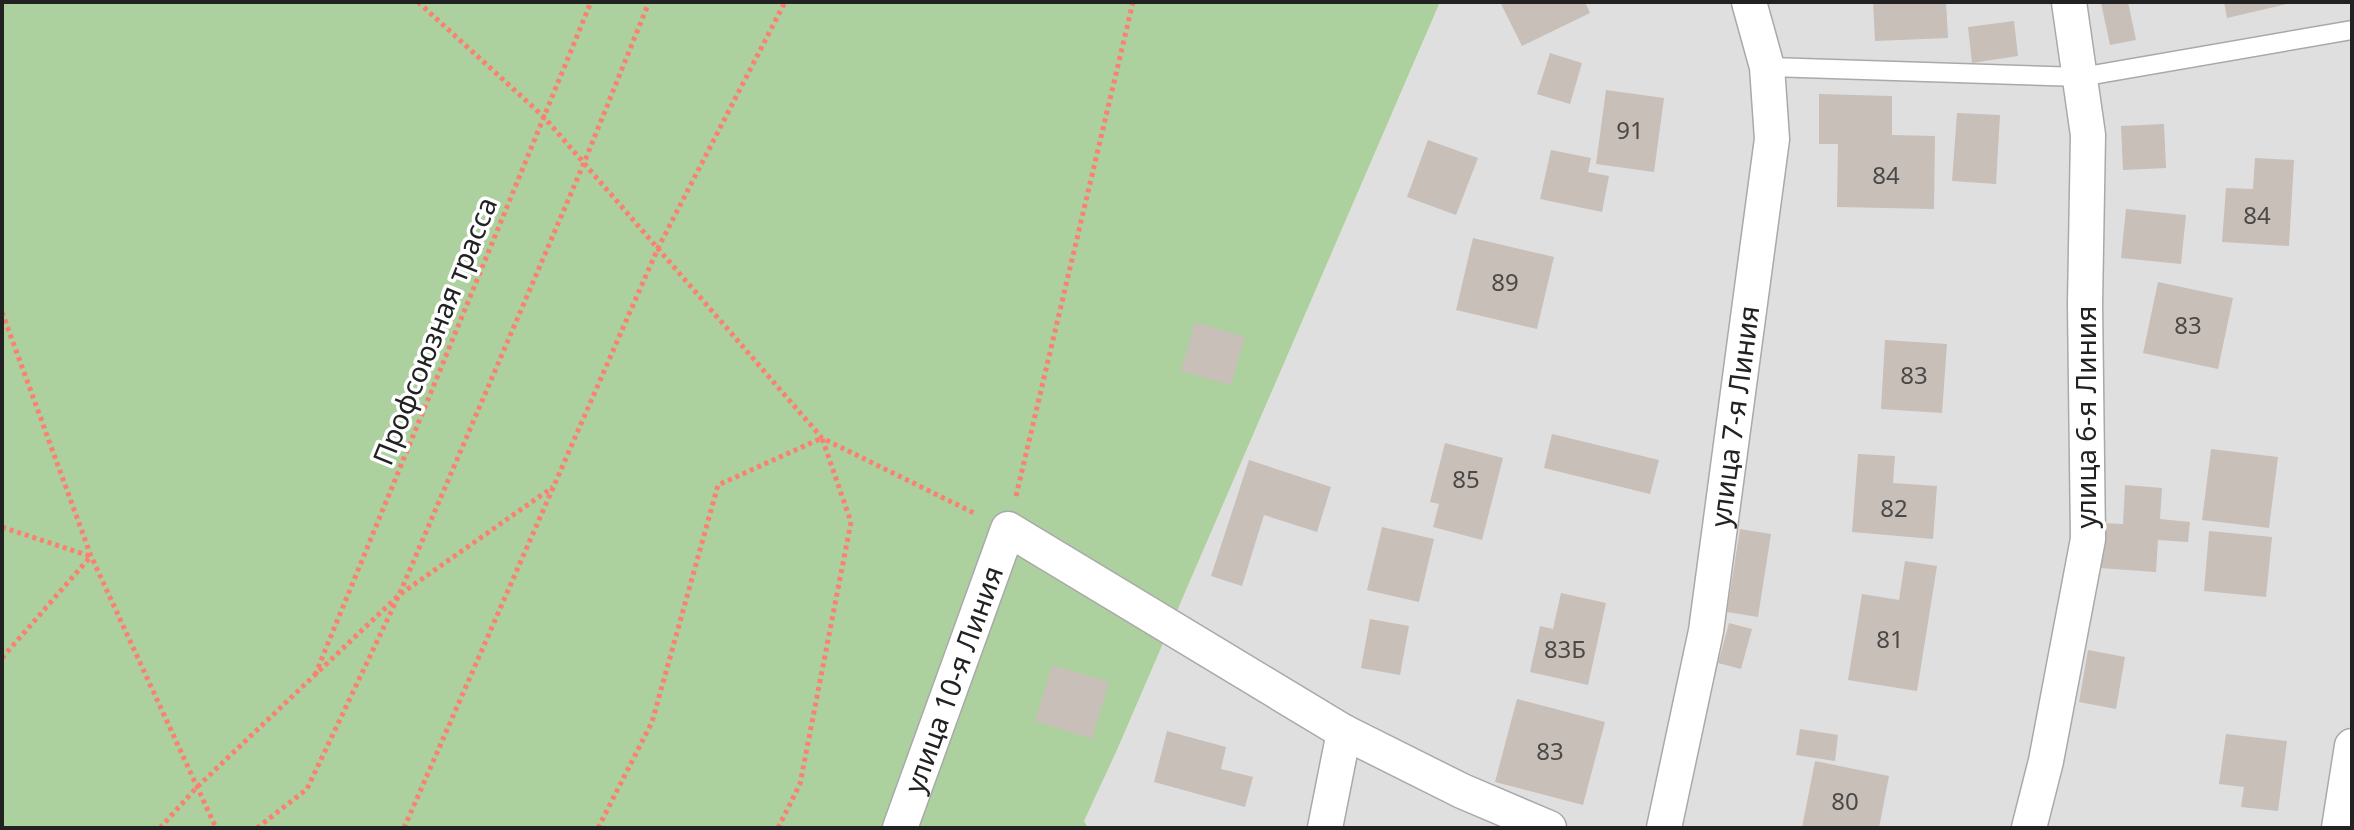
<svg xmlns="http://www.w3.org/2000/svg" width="2354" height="830" viewBox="0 0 2354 830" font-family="'Noto Sans',sans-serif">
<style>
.residential{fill:#e0dfdf}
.forest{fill:#add19e}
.building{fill:#c7bfb8}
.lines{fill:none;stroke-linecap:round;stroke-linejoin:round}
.service-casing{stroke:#a9a9a9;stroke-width:21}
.minor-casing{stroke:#a9a9a9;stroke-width:37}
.path{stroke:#fa8072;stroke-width:5;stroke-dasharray:4 4;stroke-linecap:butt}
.service{stroke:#fff;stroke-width:18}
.minor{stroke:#fff;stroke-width:34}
.labels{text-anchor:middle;stroke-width:7;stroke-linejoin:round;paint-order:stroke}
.number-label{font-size:24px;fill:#4b4948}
.street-label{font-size:28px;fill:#222;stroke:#fff}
</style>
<rect width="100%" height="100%" fill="#f2efe9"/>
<path class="residential" d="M1440,2H2352V828H1088L1083,822L1117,750Z"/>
<path class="forest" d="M2,2H1440L1117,750L1084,821L1088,828H2Z"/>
<g class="building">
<path d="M1500,2H1585L1590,13L1522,46Z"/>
<path d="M1873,2H1946L1948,38L1875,41Z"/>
<path d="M2128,2L2136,40L2110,45L2101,3Z"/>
<path d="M2224,2H2291V3L2227,18Z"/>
<path d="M2014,21L2018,56L1972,63L1968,27Z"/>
<path d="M1550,53L1582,63L1570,104L1537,94Z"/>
<path d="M1606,90L1664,98L1654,172L1596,164Z"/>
<path d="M1819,94L1892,96V135L1935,136L1934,209L1837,207L1838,144H1819Z"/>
<path d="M1957,113L2000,115L1996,184L1952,181Z"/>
<path d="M2164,124L2166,168L2123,170L2121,126Z"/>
<path d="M1428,140L1478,158L1456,215L1407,197Z"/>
<path d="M1551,150L1591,158L1588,172L1609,176L1602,212L1540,199Z"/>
<path d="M2255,158L2294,160L2289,246L2222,242L2226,188L2253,189Z"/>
<path d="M2126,209L2186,215L2181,264L2121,258Z"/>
<path d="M1473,238L1554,257L1537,329L1456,310Z"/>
<path d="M2158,282L2233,298L2218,369L2143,353Z"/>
<path d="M1195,322L1245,337L1231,385L1181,371Z"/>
<path d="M1885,340L1947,344L1942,413L1881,409Z"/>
<path d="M1552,434L1659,460L1650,494L1544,468Z"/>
<path d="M1445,443L1503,458L1482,540L1433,527L1439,504L1430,502Z"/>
<path d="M2211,449L2278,457L2269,528L2202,520Z"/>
<path d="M1858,454L1895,456L1893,483L1937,486L1933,539L1852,532Z"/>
<path d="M1249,460L1331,487L1317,532L1264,515L1242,586L1211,576Z"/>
<path d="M2125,485L2162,488L2160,519L2190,522L2188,542L2158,540L2156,572L2099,568L2102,523L2123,524Z"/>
<path d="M1382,527L1434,539L1419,602L1367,590Z"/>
<path d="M1740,529L1771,534L1758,617L1727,612Z"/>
<path d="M2209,531L2272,537L2266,597L2204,591Z"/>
<path d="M1905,561L1937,566L1917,691L1848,680L1862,594L1899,600Z"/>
<path d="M1561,593L1606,603L1588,685L1530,672L1540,626L1553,629Z"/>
<path d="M1370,619L1409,626L1400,675L1361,668Z"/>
<path d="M1729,623L1752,629L1741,669L1718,663Z"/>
<path d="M2088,650L2125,657L2116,709L2079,702Z"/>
<path d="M1052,665L1109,682L1092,739L1035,721Z"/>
<path d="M1517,699L1605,722L1583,805L1495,782Z"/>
<path d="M1800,729L1838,735L1835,761L1796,755Z"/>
<path d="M1167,731L1226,747L1221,769L1253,777L1245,807L1154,782Z"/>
<path d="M2226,734L2287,741L2278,811L2241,807L2244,787L2219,784Z"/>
<path d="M1815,761L1889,776L1879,828H1802Z"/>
</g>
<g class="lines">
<defs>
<path id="service" d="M1767,67L2081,77L2352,30"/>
<g id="minor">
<path id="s1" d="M900,828L1008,529L1344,732L1462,791L1549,828"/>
<path d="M1325,828L1344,732"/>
<path id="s2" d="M1664,828L1706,631L1772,139L1767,67L1749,2"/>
<path d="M2029,828L2046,761L2088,539L2085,304L2088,135L2069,2"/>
<path d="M2339,828L2352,746"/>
</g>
</defs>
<use href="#service" class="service-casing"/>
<use href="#minor" class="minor-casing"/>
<g class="path">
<path d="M418,2L544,117L822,438L976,514"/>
<path d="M2,312L91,556L216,828"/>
<path d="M1016,496L1133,2"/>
<path d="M2,527L90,556"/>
<path d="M2,658L91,556"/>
<path d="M315,675L591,2"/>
<path d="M160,828L197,787L399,595L553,487"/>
<path d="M257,828L307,789L399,595L584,163L649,2"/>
<path d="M404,828L658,248L785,2"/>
<path d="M598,828L652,722L718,485L822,438L851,522L800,784L778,828"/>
</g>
<use href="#service" class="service"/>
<use href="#minor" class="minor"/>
</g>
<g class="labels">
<g class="number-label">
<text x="1630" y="139">91</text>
<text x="1886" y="184">84</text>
<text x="2257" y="224">84</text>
<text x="1505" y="291">89</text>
<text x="2188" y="334">83</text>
<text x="1914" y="384">83</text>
<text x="1466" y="488">85</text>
<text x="1894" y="517">82</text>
<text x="1890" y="648">81</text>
<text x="1565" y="658">83Б</text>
<text x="1550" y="760">83</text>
<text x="1845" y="810">80</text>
</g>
<g class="street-label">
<text transform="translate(435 331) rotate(-68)" y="10">Профсоюзная трасса</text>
<text dy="10" stroke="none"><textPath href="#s2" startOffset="418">улица 7-я Линия</textPath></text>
<text transform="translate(2086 417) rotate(-90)" y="10">улица 6-я Линия</text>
<text dy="10" stroke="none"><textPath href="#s1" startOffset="158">улица 10-я Линия</textPath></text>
</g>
</g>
<rect width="2354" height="830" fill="none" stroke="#222222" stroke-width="8"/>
</svg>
